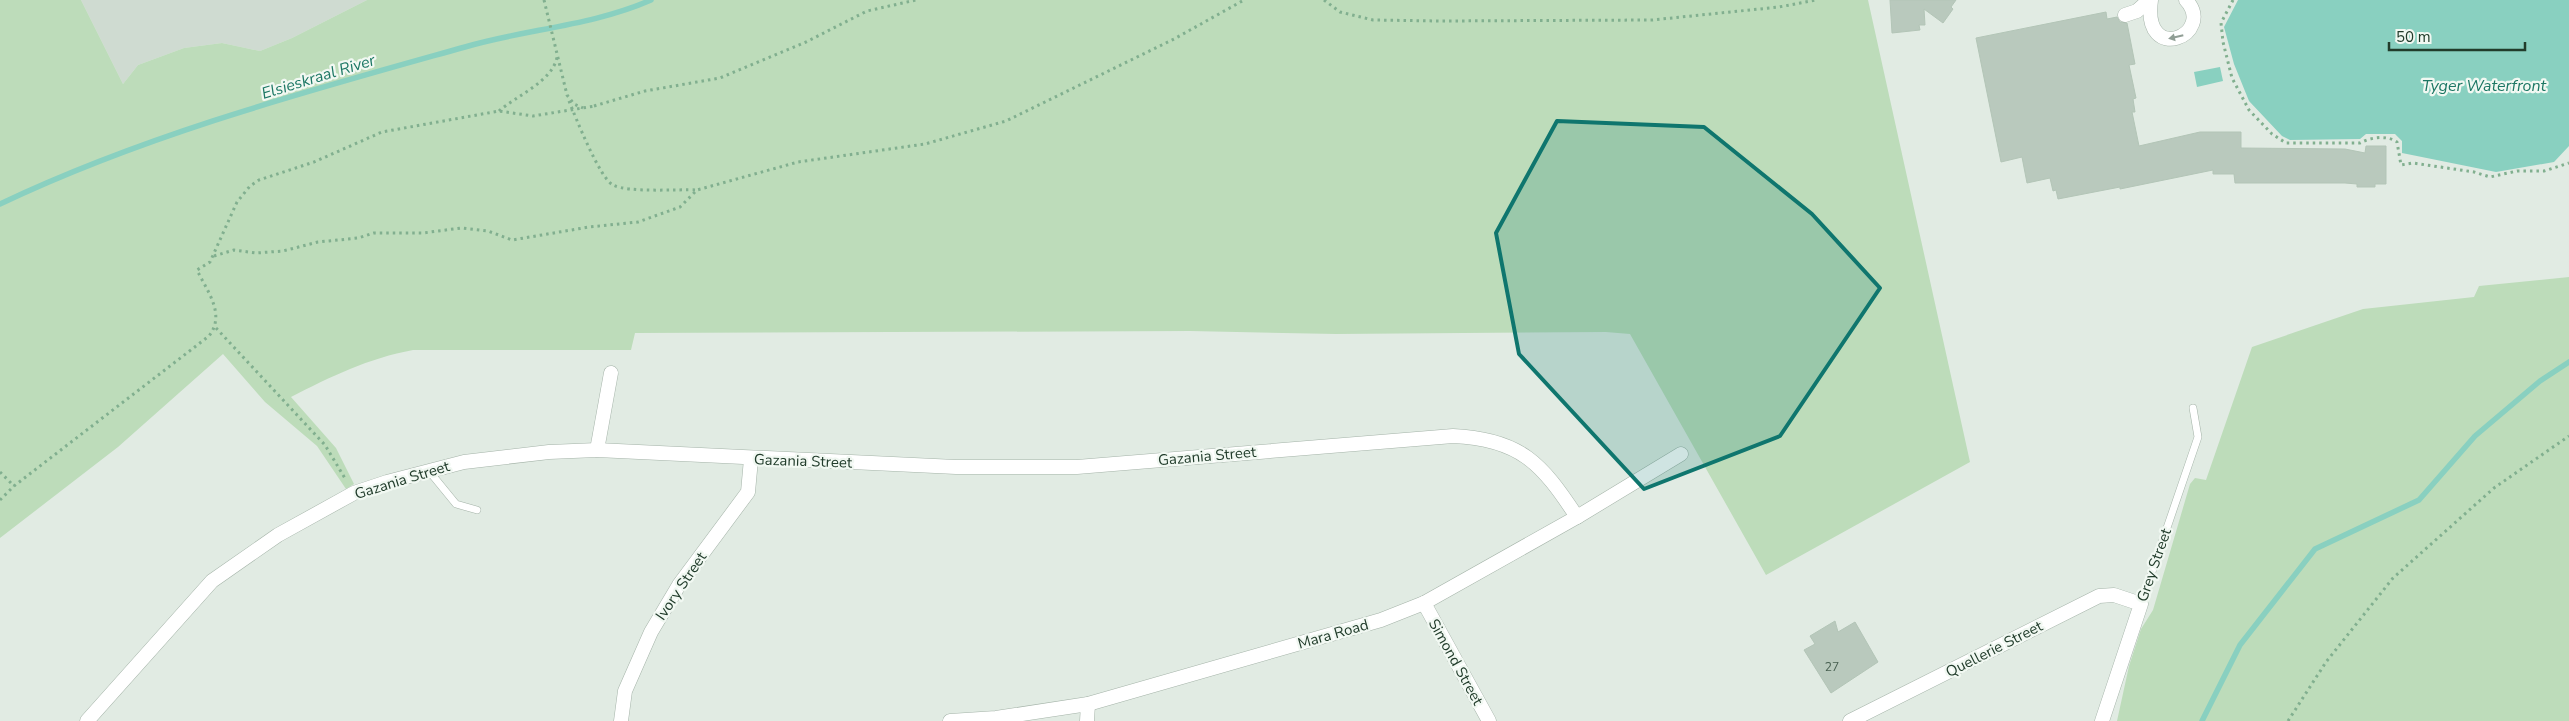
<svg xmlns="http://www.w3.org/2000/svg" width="2569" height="721" viewBox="0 0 2569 721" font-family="'Nunito Sans',sans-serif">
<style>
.built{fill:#cfdbd1}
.green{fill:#bddcba}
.water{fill:#89d0c0}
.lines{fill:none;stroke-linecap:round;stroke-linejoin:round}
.stream{stroke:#89d0c0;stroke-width:5.5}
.building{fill:#b9c9bd;stroke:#b3c5b7}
.service-casing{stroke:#a4b3a8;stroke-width:8}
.minor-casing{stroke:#a4b3a8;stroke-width:15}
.path{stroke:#81af8f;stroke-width:3;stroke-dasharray:2.5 4;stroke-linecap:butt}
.service{stroke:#fff;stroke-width:7}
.minor{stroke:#fff;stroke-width:14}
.oneway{fill:#909e95}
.marked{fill:#0f766e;fill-opacity:0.2;stroke:#0f766e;stroke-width:4;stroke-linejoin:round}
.labels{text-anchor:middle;stroke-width:4.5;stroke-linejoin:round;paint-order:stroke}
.number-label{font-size:12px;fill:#475f50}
.street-label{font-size:15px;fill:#213c2b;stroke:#f1f8f2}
.water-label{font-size:16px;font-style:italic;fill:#1c7764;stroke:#f1f8f2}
</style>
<rect width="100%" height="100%" fill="#e1ebe3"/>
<path class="built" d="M81,0H367L292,38L260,51L222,43L184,48L138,65L123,84Z"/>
<g class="green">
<path d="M0,0H81L123,84L138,65L184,48L222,43L260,51L292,38L367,0H1868L1970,462L1766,575L1630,334L1606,332L1336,334L1190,331L635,333L631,350H413C369,358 330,377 291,397L336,448L354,484L346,489L317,446L265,402L223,354L118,447L0,538Z"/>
<path d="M2569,277V721H2117L2129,666L2141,629L2153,610L2190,484L2195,478L2206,480L2252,347L2363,309L2474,297L2479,286Z"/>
</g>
<g class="water">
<path d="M2238,0H2569V146L2554,162L2496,172L2402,153V141L2395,134H2366L2360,139L2290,140L2282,136L2249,101L2234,64L2224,27Z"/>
<path d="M2220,67L2223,81L2197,87L2194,72Z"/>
</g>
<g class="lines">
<g class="stream">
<path d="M0,204C147,134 308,91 465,47C526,29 592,26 651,0"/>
<path d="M2202,721L2240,645L2315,549L2419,500L2475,436L2540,381L2569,362"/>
</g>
</g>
<g class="building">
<path d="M1890,0H1956L1951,7L1953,9L1943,23L1924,9L1925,25H1919L1920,30L1892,33Z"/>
<path d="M2106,12L2107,19L2117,17L2120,22L2127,23L2135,64L2129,65L2136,98L2133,99L2135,112H2132L2139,146L2200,132H2241V148L2345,149L2365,153L2366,146H2386V184H2375V187H2357V184L2345,183H2235L2234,174H2213V170L2120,189V187L2058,199L2056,190L2053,191L2050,178L2027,183L2022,157L2001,162L1976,38Z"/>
<path d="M1835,621L1838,632L1855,622L1878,662L1831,693L1804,650L1815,644L1810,636Z"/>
</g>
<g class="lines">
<defs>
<g id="service">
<path d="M429,471L456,504L477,510"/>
<path d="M2141,604L2198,437L2193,408"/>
</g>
<g id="minor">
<path d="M2151,0C2142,67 2217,34 2186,0"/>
<path d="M2125,15L2137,11L2149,0"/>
<path d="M597,450L611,373"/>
<path d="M1424,603L1489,721"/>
<path d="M87,721L212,581L278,535L354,493L387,482L464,462L549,452L597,450L956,467H1077L1453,436C1521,439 1542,464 1577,517"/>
<path d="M621,721L625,691L651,632L679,585L748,492L751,459"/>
<path d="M950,721L996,718L1088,704L1381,620L1424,603L1577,517L1681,454"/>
<path d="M1087,721L1088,704"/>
<path d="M1850,721L2099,596L2114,595L2141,604L2102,721"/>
</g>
</defs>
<use href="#service" class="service-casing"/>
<use href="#minor" class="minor-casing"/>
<g class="path">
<path d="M544,0L567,95L574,104L583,108"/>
<path d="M1324,0L1340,12L1373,20L1439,21L1652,20L1779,7L1816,0"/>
<path d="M2233,0L2221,23L2223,42L2232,78L2249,110L2272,134L2286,143H2360C2371,137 2387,135 2397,142L2401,165L2413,163L2474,172L2490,177L2517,171H2544L2569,163"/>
<path d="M569,101C575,116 600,179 613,185C629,193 677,189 697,190"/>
<path d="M594,106L645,91L720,78L806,42L867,11L916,0"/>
<path d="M499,111C516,96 553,81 557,57"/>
<path d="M214,256L234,250L256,253L283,251L318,242L358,238L374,233H423L461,228L488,231L512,240L589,227L638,222L680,207L697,190L798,162L925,144L1006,121L1174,39L1244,0"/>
<path d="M216,328L325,445L346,480"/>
<path d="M0,472L14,486"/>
<path d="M0,500L14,486L209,336C226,314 207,291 197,270L210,262L237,202L250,186L259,180L314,162L382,132L499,111L533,116L595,106"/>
<path d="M2288,721L2326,662L2393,578L2494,488L2569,436"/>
</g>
<use href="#service" class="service"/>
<use href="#minor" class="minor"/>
</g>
<defs><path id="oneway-solid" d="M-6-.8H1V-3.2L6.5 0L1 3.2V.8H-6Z" transform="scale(1.25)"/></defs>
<use class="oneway" href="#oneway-solid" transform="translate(2176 37) rotate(167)"/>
<path class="marked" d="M1557,121L1704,127L1812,214L1880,288L1780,436L1644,489L1519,354L1496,233Z"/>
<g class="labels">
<g class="number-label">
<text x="1832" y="671">27</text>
</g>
<g class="street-label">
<text transform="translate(1207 456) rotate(-5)" y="5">Gazania Street</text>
<text transform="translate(803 461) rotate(2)" y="5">Gazania Street</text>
<text transform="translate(402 480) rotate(-17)" y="5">Gazania Street</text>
<text transform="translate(2154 565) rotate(-71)" y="5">Grey Street</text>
<text transform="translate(681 586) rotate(-56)" y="5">Ivory Street</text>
<text transform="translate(1333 634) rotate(-16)" y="5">Mara Road</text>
<text transform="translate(1994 649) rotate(-27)" y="5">Quellerie Street</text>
<text transform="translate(1456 662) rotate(61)" y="5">Simond Street</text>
</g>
<g class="water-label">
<text transform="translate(318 76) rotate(-17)" y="6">Elsieskraal River</text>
<text x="2484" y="91">Tyger Waterfront</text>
</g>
</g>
<path d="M2389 42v8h136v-8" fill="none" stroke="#213c2b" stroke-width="2.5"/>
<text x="2396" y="42" font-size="15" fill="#213c2b" stroke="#f1f8f2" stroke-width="4" paint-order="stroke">50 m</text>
</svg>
